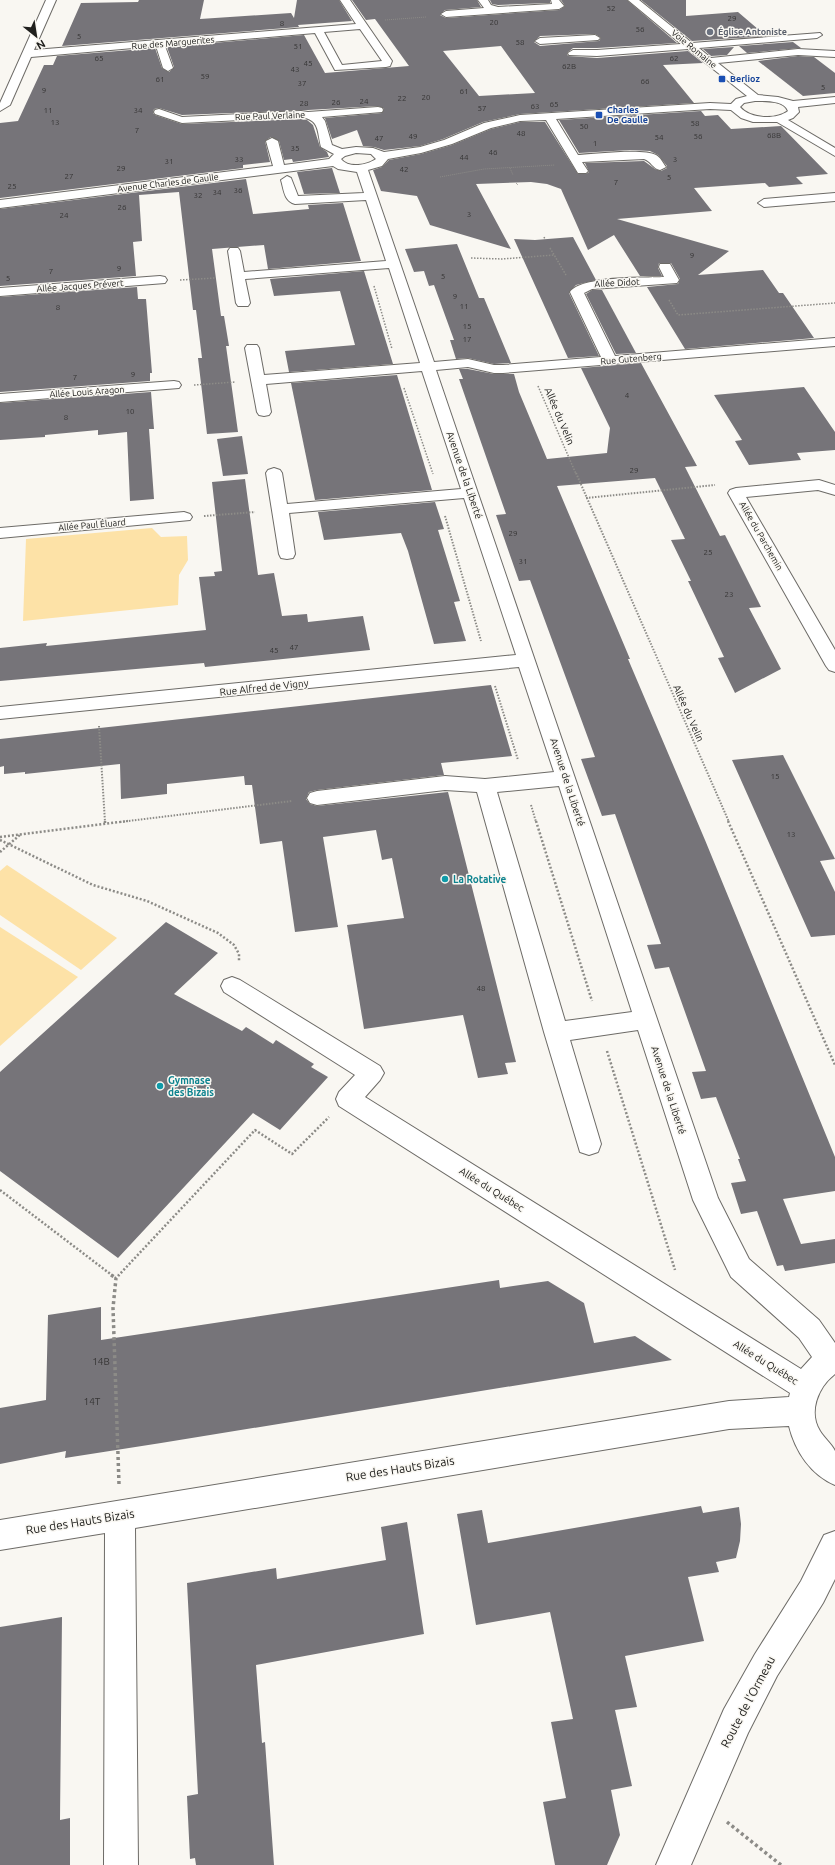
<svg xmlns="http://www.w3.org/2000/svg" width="835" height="1865" viewBox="0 0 835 1865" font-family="Ubuntu,sans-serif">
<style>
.green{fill:#fde2a7}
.building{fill:#767479;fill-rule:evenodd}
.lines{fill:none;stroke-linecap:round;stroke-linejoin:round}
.minor-casing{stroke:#6d6b67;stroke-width:2}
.path-far4{stroke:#8c8b87;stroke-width:1;stroke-dasharray:1 1;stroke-linecap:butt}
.path-far3{stroke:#8c8b87;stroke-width:1.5;stroke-dasharray:1.5 1.5;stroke-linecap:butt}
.path-far2{stroke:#8c8b87;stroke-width:2;stroke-dasharray:1.5 1.5;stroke-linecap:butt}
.path-far1{stroke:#8c8b87;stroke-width:2.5;stroke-dasharray:2 2;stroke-linecap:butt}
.path{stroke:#8c8b87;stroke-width:3.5;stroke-dasharray:3 3;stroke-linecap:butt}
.minor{fill:#fff;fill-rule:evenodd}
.worship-dot{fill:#6b7280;stroke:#f9f7f2;stroke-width:1.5}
.transit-dot{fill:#1a4fb4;stroke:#f9f7f2;stroke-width:1.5}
.culture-dot{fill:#0f9aa8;stroke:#f9f7f2;stroke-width:1.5}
.labels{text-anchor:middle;stroke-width:3;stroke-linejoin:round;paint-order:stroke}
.number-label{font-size:8px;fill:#363535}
.far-worship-label{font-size:9px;font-weight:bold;fill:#5b616d;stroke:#f9f7f2;text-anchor:start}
.far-street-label{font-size:9px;fill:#20201e;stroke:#f9f7f2}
.far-transit-label{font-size:9px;font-weight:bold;fill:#164399;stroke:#f9f7f2;text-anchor:start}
.street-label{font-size:10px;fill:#20201e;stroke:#f9f7f2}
.culture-label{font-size:10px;font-weight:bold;fill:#0d838f;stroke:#f9f7f2;text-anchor:start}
.near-number-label{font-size:10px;fill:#363535}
.near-street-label{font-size:12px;fill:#20201e;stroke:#f9f7f2}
</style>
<rect width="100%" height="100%" fill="#f9f7f2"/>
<g class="green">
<path d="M152,528L161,537L187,536L188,560L179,575L178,605L23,621L26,539Z"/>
<path d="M7,865L117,938L81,970L0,915V871Z"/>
<path d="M0,927L78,977L0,1046Z"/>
</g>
<g class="building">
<path d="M139,0H204L200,19L291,13L294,18L297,0H339L352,21L298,25L299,27L62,46L81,3L138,2Z"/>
<path d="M352,0H477L481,7L445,10L440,15L446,18L559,10L565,6L561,0H627L677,43L597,48H573L567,53L568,56L597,58L688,51L703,63L663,65L694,103L520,114L483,122L443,139L420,146L384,150L374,147L363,146L357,130L332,139L325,118L382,113L384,109L378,106L308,110L182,115L159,108L154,109L153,113L155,115L182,124L301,119L307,120L313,125L320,147L327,152L329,157L293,162L292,159L284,160L279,141L271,137L265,141L270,162L243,165V168L0,198V123L18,121L44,65H53L57,56L155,48L162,68L169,72L174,67L167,47L304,35L325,73L409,66L375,19L366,20ZM595,34L601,38L599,41L540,46L534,42L540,36ZM501,46L535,93L479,96L443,51Z"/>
<path d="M490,0H550V3L498,5L492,4Z"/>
<path d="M641,0H686V16L738,12L766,36L692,41Z"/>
<path d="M793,42L801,48L747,53L739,46Z"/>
<path d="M734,47L727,55L711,56L703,49Z"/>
<path d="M798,56L814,57L835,73V93L803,96L758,61Z"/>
<path d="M701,111L705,116L718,115L731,129L781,126L828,174L796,177L803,184L769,187L765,183L694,188L712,211L617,219L729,251L698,275L763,270L779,293H783L814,338L685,349L647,287L678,284L680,279L671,263H659L658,268L662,276H640L614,235L588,250L561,189L547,184L531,182L476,184L511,249L430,225L417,196L381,191L373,170L382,167L389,160L421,154L452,145L491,129L520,122H545L578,174H586L589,172L585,163L644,161L655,169L661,171L667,168V166L658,155L650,151L630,150L579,153L559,120Z"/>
<path d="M332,168L340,193L304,194L297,172Z"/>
<path d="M246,179L253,214L309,209L308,205L343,203L361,261L268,269L264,245L212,249L221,316H224L229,346H226L238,432L207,434L198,358H202L196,310H193L179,192L139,195L142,241L133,242L136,276L0,286V209Z"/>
<path d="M573,237L596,280L576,285L569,293L599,356L568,358L514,239L535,240Z"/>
<path d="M457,244L479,298H484L511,363L494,364L468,358L456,359L450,340H454L434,285L429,286L424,271L414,272L405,249Z"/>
<path d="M364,271L393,364L289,372L285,351L355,345L340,291L274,296L270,279Z"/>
<path d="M137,287L138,299H146L152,373H150V381L0,392V297Z"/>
<path d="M592,290H602L636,353L616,354L586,294Z"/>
<path d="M641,363L697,466L685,467L720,536L725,535L761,607L749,608L781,669L735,693L718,658L724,657L688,581H691L671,540L685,539L655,478L557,486L630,659H628L705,840L835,1157V1191L783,1199L801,1244L835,1239V1263L785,1271L783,1265L777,1266L757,1211L741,1214L731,1183L746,1181L738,1159H740L716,1097L701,1099L692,1072L706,1071L669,967L655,969L647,945L661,944L615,814L602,816L581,759L595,757L530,580L519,581L496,515L506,514L459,379H463L459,369H468L494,374H514L519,392L547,459L607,453L610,428L581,368Z"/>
<path d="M397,375L432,490L315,500L291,383Z"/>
<path d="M804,387L835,432V450L797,453L801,460L749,465L735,441L742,440L714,395Z"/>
<path d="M151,392L154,429H149L154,499L130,501L127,432L98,435V430L45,435V437L0,440V403Z"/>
<path d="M242,436L248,474L223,476L217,439Z"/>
<path d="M245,479L258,575L274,573L282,616L307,614L308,622L363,616L370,650L205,667L204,663L0,681V648L47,643L46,646L206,630L199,577L215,576L214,572L222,571L212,482Z"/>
<path d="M435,502L444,529L438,530L460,601L454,602L466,641L434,644L408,551L401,533L324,540L318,512Z"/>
<path d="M491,685L512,756L441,763L444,775L317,790L309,792L306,799L310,804L317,806L448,792L516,1062L505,1063L508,1074L478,1078L463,1015L364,1029L347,925L404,918L392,858L382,860L376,830L323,837L338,927L295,932L282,841L260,844L252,785H245L244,776L167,784V794L121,799L120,764L25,774V772L4,774V766L0,767V739Z"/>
<path d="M783,755L835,859L820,861L835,892V935L811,937L732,760Z"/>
<path d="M166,922L218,953L174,994L242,1031L246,1027L273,1044L276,1040L314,1064L311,1067L328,1077L280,1130L253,1113L118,1258L0,1171V1072Z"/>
<path d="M499,1280L500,1288L548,1281L584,1303L594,1343L635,1336L672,1360L161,1443L65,1458L66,1451L0,1464V1408L46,1400L48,1315L101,1307V1340Z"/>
<path d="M701,1506L703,1513L739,1507L741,1524L740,1541L736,1558L716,1562L719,1572L688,1577L704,1641L625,1656L637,1707L615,1710L632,1786L611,1790L620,1835L607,1865H555L543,1802L566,1798L551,1722L573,1719L550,1612L476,1625L457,1514L482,1510L488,1543Z"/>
<path d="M407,1522L424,1634L256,1665L262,1743L265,1742L274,1865H196L195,1858L190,1859L187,1796L198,1794L187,1583L276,1568L277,1579L386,1560L381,1527Z"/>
<path d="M62,1617L60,1820L70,1818V1865H0V1627Z"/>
</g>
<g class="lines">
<defs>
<g id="minor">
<path d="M46,0H56L34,50L356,24L340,0H350L392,61L390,66L386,67L335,70L315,33L165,46L173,68L168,71L163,68L156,46L31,57L10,105L0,111V103ZM360,29L382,61L342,65L324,32Z"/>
<path d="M478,0H488L491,5L498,7L552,4L551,0H559L564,6L559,9L446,17L441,14L446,11L484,8Z"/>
<path d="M628,0H639L692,43L820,33L822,35L817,38L699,48L711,58L798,49L835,51V57L798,55L718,63L758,95L778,97L793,101L835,97V103L798,107L799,112L793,118L788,120L835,148V156L777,122H753L741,118L731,110L710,109L556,119L578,155C594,154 644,148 656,155C660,157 663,163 666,167L660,170C653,169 651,161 644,159L582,162L588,171L586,173H578L546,120L520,121L491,128L452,144L421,153L388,159L382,166L368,170L434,362L468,359L494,365H503L601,357L570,292C581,276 643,278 664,277L659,267L660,264H670L679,280L677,283L592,289L584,293L615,356L835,338V346L503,373H494L468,367L436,370L718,1198L749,1259L819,1320L835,1343V1374C818,1387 808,1412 820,1431C824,1438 832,1444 835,1451C835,1457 835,1477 835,1485C811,1475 795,1451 789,1426L729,1429L135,1528L138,1865H104L105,1533L0,1550V1520L729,1401L789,1397L790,1393L339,1106L336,1099L339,1092L355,1075L224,992L221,986L224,980L232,977L240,980L380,1066L384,1073L380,1080L365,1097L801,1369L812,1357L799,1338L731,1277L693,1200L638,1030L570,1040L601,1144L598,1152L589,1155L580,1152L544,1032L477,792L445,790L317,805L310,803L307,798L310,793L317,791L445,776L485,779L554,772L519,667L0,719V707L516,655L464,498L289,513L295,554L293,558L287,559L281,558L279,554L266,473L268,470L274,468L280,470L282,473L287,504L461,489L422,371L266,384L271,412L269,415L264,416L259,415L257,412L245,348L247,345H257L259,348L264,375L420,363L389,268L245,279L250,303L248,306H238L236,303L228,251L230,248H238L240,251L244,272L386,261L366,200L295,204C284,201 284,190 281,180L287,176L291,178L298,196L364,193L357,172L338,169L333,166L0,208V200L273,166L266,141L272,138L278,141L284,165L329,159L334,154L321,147C317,131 320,120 301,117L182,123L155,114L154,112L155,110L159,109L182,117L301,111L308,112L378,107L382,108L383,110L382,112L322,117L325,121L332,145L342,149L356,147L373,148L384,152L420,147L444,140L484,123L520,115L710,103L731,104L736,99L747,96L688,49L597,56L569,55L568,53L573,50H597L681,44ZM755,101C765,101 784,100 788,111C776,120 750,119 740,107L744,103ZM356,153L371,154L376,159C367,165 349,169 341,159L345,156ZM559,786L632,1012L565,1021L497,792Z"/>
<path d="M595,35L600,38L598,40L540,44L535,41L540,38Z"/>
<path d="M835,193V201L764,207L758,203L764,199Z"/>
<path d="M160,276L165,277L167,280L165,283L0,296V288Z"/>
<path d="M174,381L179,382L181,385L179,388L0,402V394Z"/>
<path d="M819,480L835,485V495L818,490L746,497L835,650V672L829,670L826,666L728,493L730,490L736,488Z"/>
<path d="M184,512L190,514L192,517L190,520L0,538V528Z"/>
<path d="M835,1531V1579L823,1603L777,1676L748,1733L691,1865H656L724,1709L755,1654L801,1581L824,1535Z"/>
</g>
</defs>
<use href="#minor" class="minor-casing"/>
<g class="path-far4">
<path d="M385,20L426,17"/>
<path d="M510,168L513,175"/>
<path d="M440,177L484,169L555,165"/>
<path d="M516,183L518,185"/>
</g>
<g class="path-far3">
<path d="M544,237L545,239"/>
<path d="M550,248L566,275"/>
<path d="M471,258L502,259L554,255"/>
<path d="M180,280L215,278"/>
<path d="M374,286L392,349"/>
<path d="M669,300L678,315L835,303"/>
<path d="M194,385L235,382"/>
<path d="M538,386L576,474"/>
<path d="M404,388L433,474"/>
</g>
<g class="path-far2">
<path d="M576,473L729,822"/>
<path d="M586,498L715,485"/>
<path d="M204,516L255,512"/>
<path d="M445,516L481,641"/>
<path d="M495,686L518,760"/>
<path d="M99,726L105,822"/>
<path d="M531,805L536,822"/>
<path d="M120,822L292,801"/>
</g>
<g class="path-far1">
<path d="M105,821V824"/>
<path d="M536,821L592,1001"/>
<path d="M728,821L835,1065"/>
<path d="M0,837L128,821"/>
<path d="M0,840L93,885L147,901L218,933L234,945L239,954V962"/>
<path d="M0,852L21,834"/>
<path d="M607,1051L675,1270"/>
<path d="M0,1190L113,1276"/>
<path d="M118,1276L255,1130L292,1154L329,1117"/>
</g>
<g class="path">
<path d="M111,1275L116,1278"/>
<path d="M119,1484L113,1308L116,1278L119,1275"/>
<path d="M727,1822L781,1865"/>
</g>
<use href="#minor" class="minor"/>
</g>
<circle class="worship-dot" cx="710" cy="32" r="4"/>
<g class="transit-dot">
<rect x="718" y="75" width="8" height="8" rx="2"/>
<rect x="595" y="111" width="8" height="8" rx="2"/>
</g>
<g class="culture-dot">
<circle cx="445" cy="879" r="4"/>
<circle cx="160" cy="1086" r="4"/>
</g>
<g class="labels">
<g class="number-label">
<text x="611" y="11">52</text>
<text x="732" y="21">29</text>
<text x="494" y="25">20</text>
<text x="282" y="26">8</text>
<text x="640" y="32">56</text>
<text x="79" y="39">5</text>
<text x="520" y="45">58</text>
<text x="298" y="49">51</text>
<text x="99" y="61">65</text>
<text x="674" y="61">62</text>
<text x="308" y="66">45</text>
<text x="569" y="69">62B</text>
<text x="295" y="72">43</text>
<text x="205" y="79">59</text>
<text x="160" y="82">61</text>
<text x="645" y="84">66</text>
<text x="302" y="86">37</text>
<text x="823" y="90">5</text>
<text x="44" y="93">9</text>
<text x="464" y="94">61</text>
<text x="426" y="100">20</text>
<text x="402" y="101">22</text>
<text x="364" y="104">24</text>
<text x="336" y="105">26</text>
<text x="304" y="106">28</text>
<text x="554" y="107">65</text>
<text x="535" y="109">63</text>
<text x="482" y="111">57</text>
<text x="48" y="113">11</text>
<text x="138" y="113">34</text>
<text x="55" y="125">13</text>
<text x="695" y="126">58</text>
<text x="584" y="129">50</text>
<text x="137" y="133">7</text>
<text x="521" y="136">48</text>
<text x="774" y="138">68B</text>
<text x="413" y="139">49</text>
<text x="698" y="139">56</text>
<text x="659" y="140">54</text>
<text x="379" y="141">47</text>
<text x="595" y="146">1</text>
<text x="295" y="151">35</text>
<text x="493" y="155">46</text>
<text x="464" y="160">44</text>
<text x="239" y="162">33</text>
<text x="675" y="162">3</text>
<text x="169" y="164">31</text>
<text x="121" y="171">29</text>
<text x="404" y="172">42</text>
<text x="69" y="179">27</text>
<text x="669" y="180">5</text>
<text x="616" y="185">7</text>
<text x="12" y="189">25</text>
<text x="238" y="193">36</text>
<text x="217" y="195">34</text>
<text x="198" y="198">32</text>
<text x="122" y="210">26</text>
<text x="469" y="217">3</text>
<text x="64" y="218">24</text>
<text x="692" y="258">9</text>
<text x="119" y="271">9</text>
<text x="51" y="274">7</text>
<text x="443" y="279">5</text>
<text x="8" y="281">5</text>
<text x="455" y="299">9</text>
<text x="464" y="309">11</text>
<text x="58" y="310">8</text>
<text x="467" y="329">15</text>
<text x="467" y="342">17</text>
<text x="133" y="377">9</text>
<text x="75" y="380">7</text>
<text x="627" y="398">4</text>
<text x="130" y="414">10</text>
<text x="66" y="420">8</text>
<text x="634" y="473">29</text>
<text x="513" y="536">29</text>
<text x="708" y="555">25</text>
<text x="523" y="564">31</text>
<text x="729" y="597">23</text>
<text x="294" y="650">47</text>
<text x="274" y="653">45</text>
<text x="775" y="779">15</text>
<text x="791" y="837">13</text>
<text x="481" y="991">48</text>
</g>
<g class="far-worship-label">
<text x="718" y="35">Église Antoniste</text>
</g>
<g class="far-street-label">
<text transform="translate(173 43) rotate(-5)" y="3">Rue des Marguerites</text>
<text transform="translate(694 49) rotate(39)" y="3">Voie Romaine</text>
<text transform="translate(270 116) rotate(-2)" y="3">Rue Paul Verlaine</text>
<text transform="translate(168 183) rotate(-7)" y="3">Avenue Charles de Gaulle</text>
<text transform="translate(617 283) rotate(-3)" y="3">Allée Didot</text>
<text transform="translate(80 286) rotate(-4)" y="3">Allée Jacques Prévert</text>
<text transform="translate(631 359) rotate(-5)" y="3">Rue Gutenberg</text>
<text transform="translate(87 392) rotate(-4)" y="3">Allée Louis Aragon</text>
<text transform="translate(92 525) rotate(-5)" y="3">Allée Paul Éluard</text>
<text transform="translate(761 536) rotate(60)" y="3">Allée du Parchemin</text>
</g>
<g class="far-transit-label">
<text x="730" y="82">Berlioz</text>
<text x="607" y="113">Charles<tspan x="607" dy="10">De Gaulle</tspan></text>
</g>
<g class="street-label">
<text transform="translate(560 416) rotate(67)" y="4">Allée du Velin</text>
<text transform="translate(465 475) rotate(71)" y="4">Avenue de la Liberté</text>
<text transform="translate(264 687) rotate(-6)" y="4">Rue Alfred de Vigny</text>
<text transform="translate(689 713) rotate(66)" y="4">Allée du Velin</text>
<text transform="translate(568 782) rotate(72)" y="4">Avenue de la Liberté</text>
<text transform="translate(669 1090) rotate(72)" y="4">Avenue de la Liberté</text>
<text transform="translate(492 1189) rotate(32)" y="4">Allée du Québec</text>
<text transform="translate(766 1362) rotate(32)" y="4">Allée du Québec</text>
</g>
<g class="culture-label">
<text x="453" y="883">La Rotative</text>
<text x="168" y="1084">Gymnase<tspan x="168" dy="12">des Bizais</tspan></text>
</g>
<g class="near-number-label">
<text x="101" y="1365">14B</text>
<text x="92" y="1405">14T</text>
</g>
<g class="near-street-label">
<text transform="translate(400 1469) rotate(-9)" y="4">Rue des Hauts Bizais</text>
<text transform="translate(80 1522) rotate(-9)" y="4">Rue des Hauts Bizais</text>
<text transform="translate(748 1702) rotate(-62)" y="4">Route de l'Ormeau</text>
</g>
</g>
<g transform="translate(36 36) rotate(150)" stroke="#f9f7f2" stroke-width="3" paint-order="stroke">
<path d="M0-3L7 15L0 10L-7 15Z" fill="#20201e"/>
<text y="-6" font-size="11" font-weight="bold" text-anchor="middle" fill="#20201e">N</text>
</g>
</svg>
